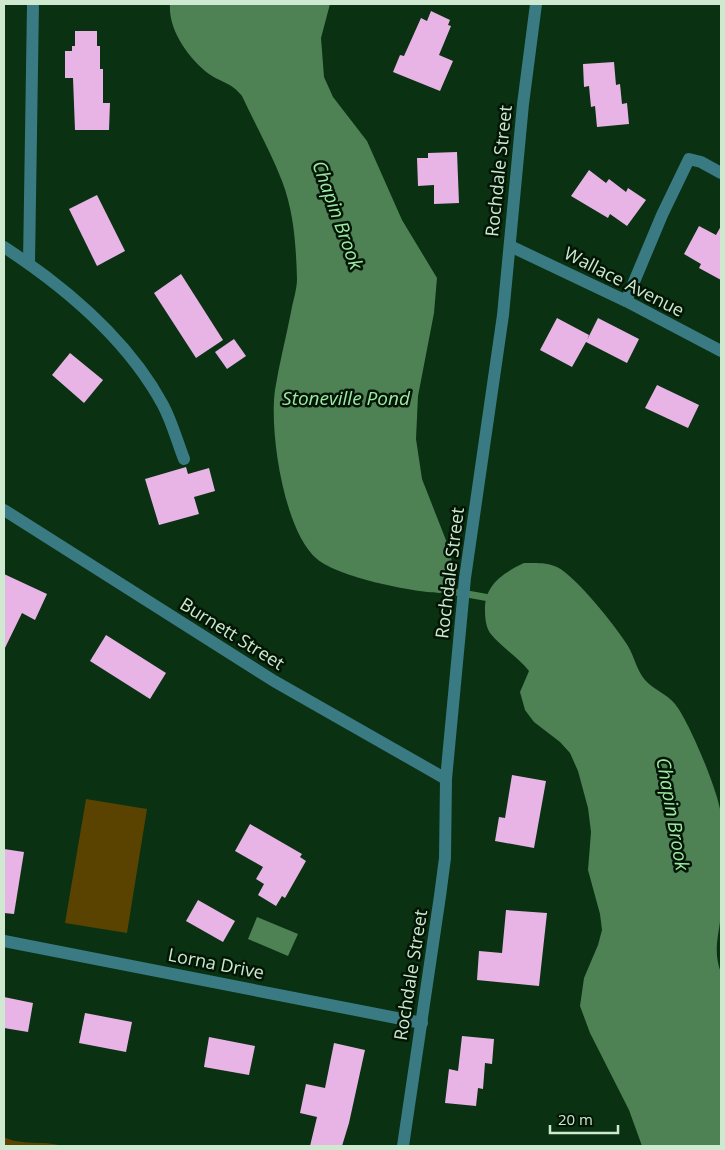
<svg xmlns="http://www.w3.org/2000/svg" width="725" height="1150" viewBox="0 0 725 1150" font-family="'Open Sans',sans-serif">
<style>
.green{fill:#5a4300}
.water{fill:#4e8254}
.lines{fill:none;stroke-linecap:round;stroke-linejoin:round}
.stream{stroke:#4e8254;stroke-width:7}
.building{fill:#e8b4e6}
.minor{stroke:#397a83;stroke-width:12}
.labels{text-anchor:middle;stroke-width:5;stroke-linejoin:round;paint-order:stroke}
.street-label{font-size:18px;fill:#cee9d0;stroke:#031605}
.water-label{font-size:19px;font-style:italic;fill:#9de9a5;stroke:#031605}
</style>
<rect width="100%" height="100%" fill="#093112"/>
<g class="green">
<path d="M86,799L147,809L127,933L65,923Z"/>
<path d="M4,1137C20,1146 43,1140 62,1146H4Z"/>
</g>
<g class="water">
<path d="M170,4H330L321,38L324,77L333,97L367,141L402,220L437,278L434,313L418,396L416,439L422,479L451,553L452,568L449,584L440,593C412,592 338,577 317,559C284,532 269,431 275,390C279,364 286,338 291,312C293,301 297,289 297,279C296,246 294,212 282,181C271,152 255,124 242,96C231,82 222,83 209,74C189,59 168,30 170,4Z"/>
<path d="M524,563C535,563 547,562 557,567C577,577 616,627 628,646C634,656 637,671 645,680C653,689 667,694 675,704C689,721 719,793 721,815C724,846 723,879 721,910C720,935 712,948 721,973V1146H642L629,1110L590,1033L580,1006L584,978L598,945L602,930L600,914L588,870L591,832L588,808L578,771L570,753L560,742L534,722L525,710L520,692L529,671C518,657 501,647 490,633C486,627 485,618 485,611C484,585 503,573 524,563Z"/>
<path d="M257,917L298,934L288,956L248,939Z"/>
</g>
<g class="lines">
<path class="stream" d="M434,588L495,599"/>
</g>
<g class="building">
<path d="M431,11L450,20L448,25L451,26L439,55L453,61L440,91L393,72L400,55L404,56L421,18L427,21Z"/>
<path d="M75,31H97V46H100V69H103V103H110L109,130H75L73,78H65V51H72V46H75Z"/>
<path d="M614,62L616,85L620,84L622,104L627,103L629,124L597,127L595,106L591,107L589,86L584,87L583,64Z"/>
<path d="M457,152L459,203L434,204V185L418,186L417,158H428V153Z"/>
<path d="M589,170L606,183L609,179L626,192L628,188L646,200L627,226L610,214L608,218L571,196Z"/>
<path d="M97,195L125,251L97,266L69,209Z"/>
<path d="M699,226L716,235L721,226V280L699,268L701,264L684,254Z"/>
<path d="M181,274L223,340L196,358L154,293Z"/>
<path d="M557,318L589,335L587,340L598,318L639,339L627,363L586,342L572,367L540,350Z"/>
<path d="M234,339L246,356L227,369L215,352Z"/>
<path d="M70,353L103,380L84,403L52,375Z"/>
<path d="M657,385L699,405L688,428L645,408Z"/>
<path d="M186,467L188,474L209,468L215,491L194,497L199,514L159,525L145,479Z"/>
<path d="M4,574L47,594L35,620L22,613L4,650Z"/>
<path d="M106,635L166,673L150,699L90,661Z"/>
<path d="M512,775L546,781L534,848L495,841L499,817L505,818Z"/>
<path d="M250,824L302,854L300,857L306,861L285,898L282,896L276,906L258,895L264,884L256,879L263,867L235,851Z"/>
<path d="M4,849L24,852L14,914L4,913Z"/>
<path d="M198,900L235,921L223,942L186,921Z"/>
<path d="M506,910L547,913L539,986L477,980L479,951L502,953Z"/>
<path d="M4,997L33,1003L28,1032L4,1028Z"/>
<path d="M85,1013L132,1022L126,1052L79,1043Z"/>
<path d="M462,1036L494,1039L492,1064L485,1063L483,1089L478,1088L476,1106L445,1103L449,1069L458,1071Z"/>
<path d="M209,1037L255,1046L249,1075L204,1067Z"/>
<path d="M334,1043L365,1050L349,1123L342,1146H310L317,1117L300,1113L306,1084L325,1088Z"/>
</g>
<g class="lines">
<g class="minor">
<path d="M510,246L626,301L721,351"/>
<path d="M4,247C65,287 128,340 163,405C172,422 177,441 184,459"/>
<path d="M29,263L33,4"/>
<path d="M626,301L662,215L689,159L701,162L721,173"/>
<path d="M4,510L274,681L446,779"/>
<path d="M4,941L422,1023"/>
<path d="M403,1146L440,896L445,858L446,779L465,578L503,315L523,104L536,4"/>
</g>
</g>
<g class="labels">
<g class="street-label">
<text transform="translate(499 171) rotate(-84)" y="6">Rochdale Street</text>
<text transform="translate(624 282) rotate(27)" y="6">Wallace Avenue</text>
<text transform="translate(450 573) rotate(-83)" y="6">Rochdale Street</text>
<text transform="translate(232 634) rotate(32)" y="6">Burnett Street</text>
<text transform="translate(216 964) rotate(11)" y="6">Lorna Drive</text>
<text transform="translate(411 975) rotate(-81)" y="6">Rochdale Street</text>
</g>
<g class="water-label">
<text transform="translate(338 215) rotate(70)" y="7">Chapin Brook</text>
<text x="346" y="405">Stoneville Pond</text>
<text transform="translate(673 814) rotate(80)" y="7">Chapin Brook</text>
</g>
</g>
<rect width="725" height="1150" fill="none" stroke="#cee9d0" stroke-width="10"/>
<path d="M550 1125v8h68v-8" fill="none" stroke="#cee9d0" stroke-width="2.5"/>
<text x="558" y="1125" font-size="15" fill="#cee9d0" stroke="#031605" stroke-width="4" paint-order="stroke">20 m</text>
</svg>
